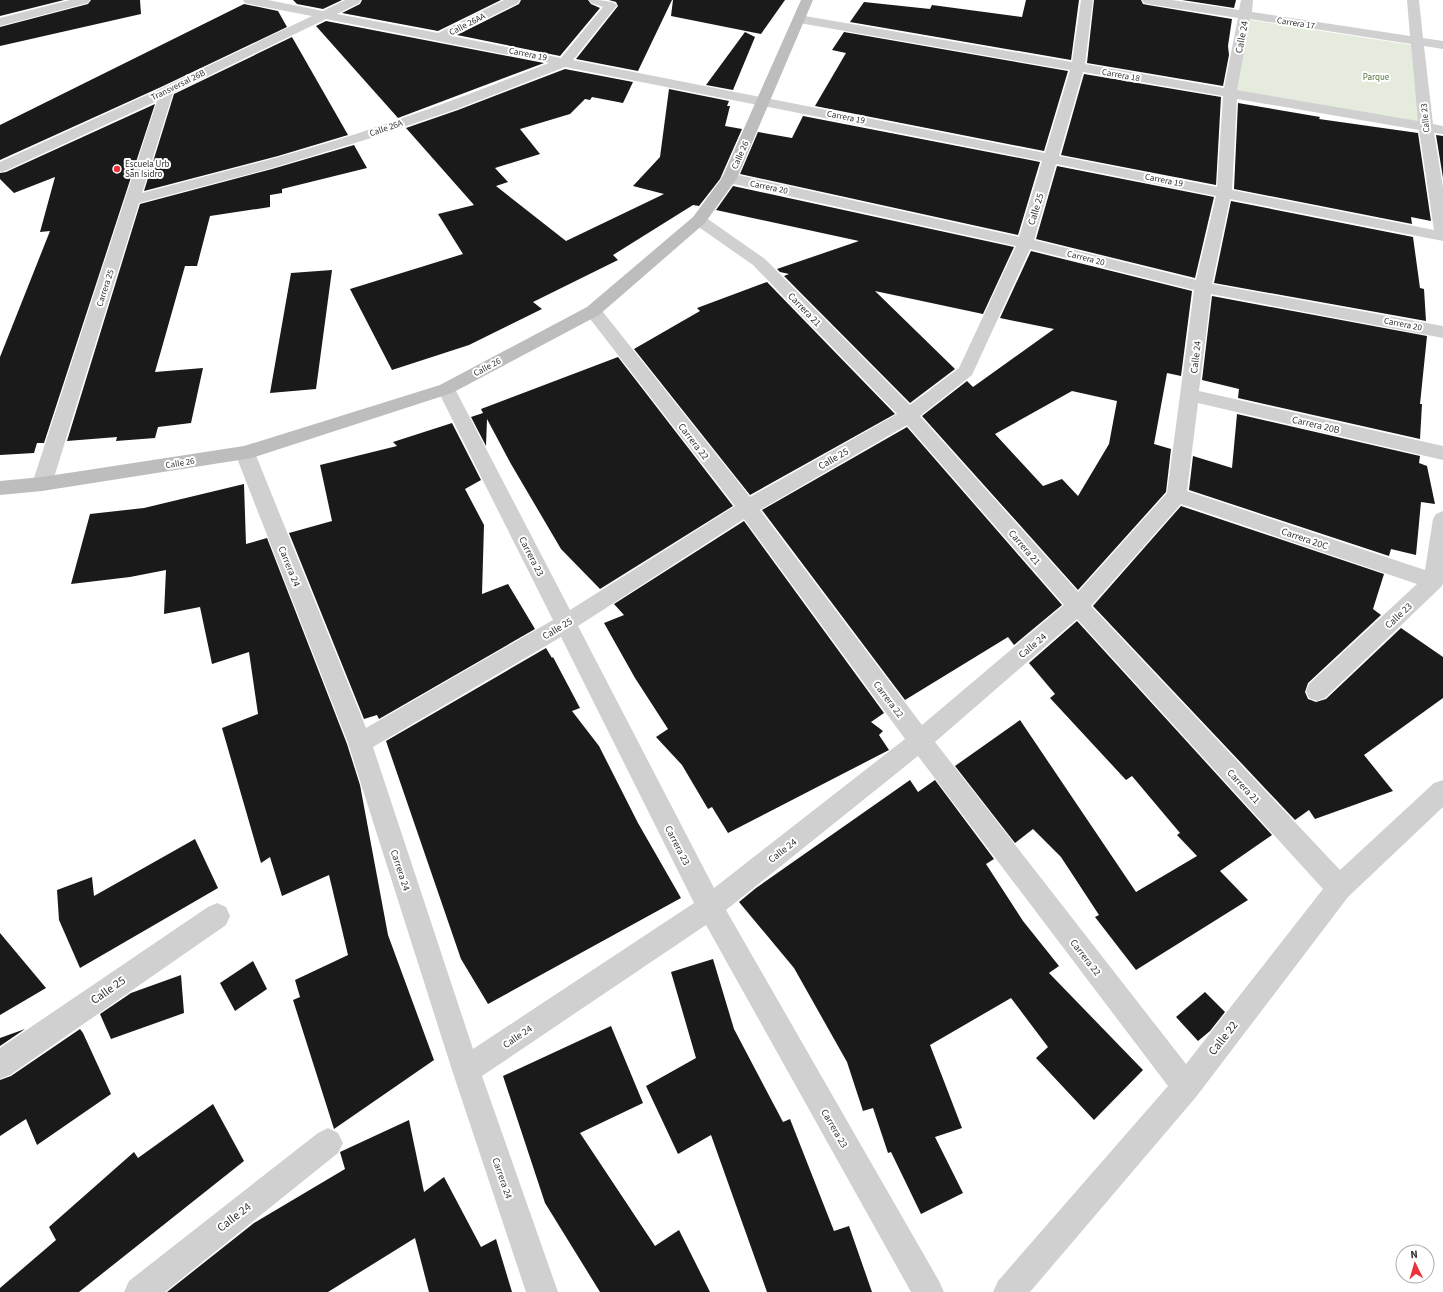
<svg xmlns="http://www.w3.org/2000/svg" width="1443" height="1292" viewBox="0 0 1443 1292" font-family="'Source Sans 3',sans-serif">
<style>
.green{fill:#e5ecde}
.building{fill:#1a1a1a;fill-rule:evenodd}
.lines{fill:none;stroke-linecap:round;stroke-linejoin:round}
.minor{fill:#d0d0d0;fill-rule:evenodd}
.secondary{fill:#bdbdbd;fill-rule:evenodd}
.poi-dot{fill:#ed313a;stroke:#fff;stroke-width:1.5}
.labels{text-anchor:middle;stroke-width:4;stroke-linejoin:round;paint-order:stroke}
.far-street-label{font-size:9px;fill:#333;stroke:#fff}
.far-park-label{font-size:9px;fill:#54713d;stroke:#fff}
.far-poi-label{font-size:9px;fill:#333;stroke:#fff;text-anchor:start}
.street-label{font-size:10px;fill:#333;stroke:#fff}
.near-street-label{font-size:12px;fill:#333;stroke:#fff}
</style>
<rect width="100%" height="100%" fill="#fff"/>
<path class="green" d="M1245,19L1412,45L1420,123L1237,90Z"/>
<g class="building">
<path d="M0,0H64L0,16Z"/>
<path d="M91,0H140L141,14L0,46V27L88,4Z"/>
<path d="M293,0H342L323,9L297,4Z"/>
<path d="M362,0H501L438,31L342,13L360,4Z"/>
<path d="M521,0H588L591,4L600,8L560,56L457,35L519,4Z"/>
<path d="M609,0H672L638,71L576,59L618,6L616,2Z"/>
<path d="M673,0H785L761,34L671,16Z"/>
<path d="M1026,0H1079L1071,60L850,22L864,2L930,9L932,5L1022,17Z"/>
<path d="M1094,0H1141L1143,4L1148,5L1232,19L1228,46L1229,55L1223,86L1087,63Z"/>
<path d="M1182,0H1236L1234,8Z"/>
<path d="M244,4L278,11L287,27L161,87L0,160V125Z"/>
<path d="M326,21L544,63L398,118L316,26Z"/>
<path d="M745,32L755,37L733,90L706,85Z"/>
<path d="M844,32L1068,71L1044,151L815,106L846,53L832,50Z"/>
<path d="M292,37L348,135L278,156L144,191L174,94Z"/>
<path d="M565,69L633,82L623,103L592,97L590,100L585,99L570,114L520,129L540,154L495,168L508,182L496,186L566,241L664,194L633,186L660,157L669,89L729,101L727,106H730L725,126L742,129L720,179L699,206L693,205L613,255L618,260L533,302L542,309L469,345L392,370L350,289L463,254L438,214L474,205L406,128L458,110Z"/>
<path d="M1084,74L1221,97L1216,185L1061,155Z"/>
<path d="M1238,103L1320,117L1319,119L1418,133L1431,221L1411,217L1412,224L1234,189Z"/>
<path d="M155,104L44,443H37L34,453L0,455V357L50,231L40,232L55,177L14,193L0,179V173L6,172Z"/>
<path d="M803,116L1040,162L1018,235L740,174L758,132L792,138Z"/>
<path d="M1436,135L1443,136V178Z"/>
<path d="M354,145L367,168L282,189V193L270,195V207L210,216L197,266H185L155,372L203,368L191,423L158,427L155,438L116,441L117,437L67,441L140,204L272,169Z"/>
<path d="M1057,166L1214,197L1195,278L1036,239Z"/>
<path d="M733,186L1014,247L983,314L875,291L955,369L910,403L784,276L789,274L780,272L777,269L859,241L716,210Z"/>
<path d="M1231,201L1413,237L1420,288L1424,289L1426,321L1214,283Z"/>
<path d="M1031,251L1192,291L1181,376L1167,373L1154,444L1171,449L1166,492L1078,590L922,416L967,381L973,387L1054,329L1000,318ZM1072,391L1117,401L1109,444L1078,496L1062,479L1043,486L995,434Z"/>
<path d="M332,270L316,389L270,393L291,273Z"/>
<path d="M767,282L895,414L750,495L634,349L700,311L697,308Z"/>
<path d="M1212,296L1427,336L1420,404H1422L1420,439L1238,398L1239,389L1202,380Z"/>
<path d="M618,357L733,506L600,589L561,549L511,464L487,419L486,446L471,417L483,413L481,409Z"/>
<path d="M1237,414L1420,456L1419,463L1427,466L1435,504L1421,502L1416,555L1391,549L1389,556L1189,490L1193,456L1232,468Z"/>
<path d="M452,423L481,480L465,489L484,525L482,594L508,584L535,629L379,719L377,715L364,719L289,533L332,521L320,465L397,446L393,442Z"/>
<path d="M907,427L1062,605L1014,645L1008,637L905,700L762,510Z"/>
<path d="M244,484L246,544L267,538L347,744L360,785L388,935L434,1060L334,1129L293,1000L300,997L295,980L348,955L329,875L282,896L270,857L261,863L222,728L258,714L249,652L212,664L200,607L164,614L166,570L130,577L71,584L90,514L144,508Z"/>
<path d="M1181,506L1384,574L1373,609L1381,615L1308,683L1305,692L1308,699L1316,702L1326,699L1401,628L1443,657V698L1364,755L1393,791L1315,819L1309,810L1295,820L1093,606Z"/>
<path d="M744,521L884,713L871,722L883,731L879,735L889,750L728,833L712,807L708,809L682,765L656,737L668,729L635,678L604,623L624,615L614,604Z"/>
<path d="M1077,621L1272,835L1220,871L1248,900L1136,970L1095,917L1099,915L1061,857L1033,829L1015,843L955,766L1020,720L1136,892L1197,856L1177,835L1180,833L1132,776L1126,780L1050,698L1055,694L1029,663Z"/>
<path d="M546,648L552,658L553,657L580,708L572,711L599,746L638,823L681,898L488,1004L461,959L386,741Z"/>
<path d="M910,780L918,792L935,780L994,859L986,864L1023,921L1059,966L1049,973L1143,1070L1094,1120L1036,1058L1048,1047L1011,998L930,1045L962,1128L935,1137L963,1193L921,1214L891,1152L888,1153L873,1108L863,1111L847,1062L794,968L739,902L756,888Z"/>
<path d="M195,839L218,888L80,968L59,920L57,890L92,877L94,896Z"/>
<path d="M0,933L46,988L0,1015Z"/>
<path d="M713,959L734,1029L783,1122L790,1119L834,1231L849,1226L872,1292H767L711,1135L678,1154L646,1086L696,1058L671,972Z"/>
<path d="M253,961L267,989L235,1011L220,983Z"/>
<path d="M181,975L184,1013L111,1039L100,1014L131,993Z"/>
<path d="M1205,992L1225,1012L1210,1031L1198,1041L1176,1017Z"/>
<path d="M611,1026L643,1103L580,1133L655,1246L679,1230L710,1292H600L545,1203L503,1076Z"/>
<path d="M25,1029L0,1046V1038Z"/>
<path d="M80,1029L83,1033L111,1094L37,1145L26,1119L0,1136V1080L11,1076Z"/>
<path d="M213,1104L244,1161L79,1292H0V1288L56,1240L49,1227L134,1152L138,1158Z"/>
<path d="M409,1120L424,1192L444,1177L481,1247L496,1239L512,1292H429L415,1238L328,1292H167L254,1223L345,1169L340,1152Z"/>
</g>
<g class="lines">
<g class="minor">
<path d="M70,0H90L88,3L0,26V18Z"/>
<path d="M243,0H268L323,11L345,0H361L359,3L337,14L438,33L504,0H520L518,3L452,36L561,58L603,7L591,3L589,0C597,0 612,0 617,5L573,60L1045,153L1070,70L799,23L795,22L793,19L795,16L799,15L1072,62L1081,0H1093L1085,64L1224,88L1238,18L1148,4L1144,3L1142,0H1172L1239,10L1241,0H1253L1252,12L1410,36L1407,0H1419L1423,38L1443,41V49L1424,46L1433,124L1443,126V134L1434,133L1443,187V241L1230,199L1212,284L1443,326V338L1211,294L1199,391L1443,446V460L1198,403L1187,491L1425,570L1433,519L1436,514L1443,511V584L1441,587L1325,698L1317,701L1309,698L1306,691L1309,684L1417,584L1181,504L1091,606L1340,870L1434,783L1443,780V807L1348,897L1196,1097L1030,1292H993L998,1281L1168,1086L918,756L726,910L939,1281L944,1292H911L706,925L482,1076L558,1292H526L452,1070L348,743L235,453L238,448L245,446L252,448L255,453L366,728L553,620L437,389L440,385L446,383L452,385L455,389L570,610L735,506L587,315L584,311L587,307L593,306L599,307L750,497L897,414L753,265L693,223L691,220L693,217L699,215L705,217L765,259L910,405L959,368L1016,246L729,183L724,181L721,178L724,175L729,173L1019,237L1042,161L565,67L457,109L368,139L272,168L139,203L52,484L49,489L42,491L35,489L32,484L157,101L5,171L0,172V162L162,88L312,16L249,4L245,3ZM326,19L549,63C486,88 423,112 359,133C287,156 215,174 142,193L173,93ZM1250,19L1411,44L1418,121L1237,90ZM1083,72L1223,96L1217,187L1059,156ZM1237,99L1419,130L1434,230L1232,190ZM1056,164L1216,196L1196,280L1034,240ZM1030,249L1194,290L1167,493L1078,592L920,416L972,375ZM907,425L1064,605L922,725L760,510ZM744,519L905,739L714,888L578,626ZM1077,619L1323,889L1186,1064L935,742ZM561,637L694,903L473,1049L373,747Z"/>
<path d="M217,903L226,907L230,916L226,925L10,1075L0,1079V1048L208,907Z"/>
<path d="M328,1128L338,1133L343,1143L338,1153L165,1292H124L129,1281L318,1133Z"/>
</g>
<path class="secondary" d="M801,0H813L737,178L705,223L599,315L452,393L252,458L42,491L0,495V481L42,477L244,446L440,385L587,307L693,217L722,178Z"/>
</g>
<circle class="poi-dot" cx="117" cy="169" r="4"/>
<g class="labels">
<g class="far-street-label">
<text transform="translate(1296 23) rotate(9)" y="3">Carrera 17</text>
<text transform="translate(467 24) rotate(-27)" y="3">Calle 26AA</text>
<text transform="translate(528 54) rotate(11)" y="3">Carrera 19</text>
<text transform="translate(1121 75) rotate(10)" y="3">Carrera 18</text>
<text transform="translate(178 85) rotate(-26)" y="3">Transversal 26B</text>
<text transform="translate(846 117) rotate(11)" y="3">Carrera 19</text>
<text transform="translate(1425 118) rotate(-96)" y="3">Calle 23</text>
<text transform="translate(386 128) rotate(-19)" y="3">Calle 26A</text>
<text transform="translate(740 155) rotate(-66)" y="3">Calle 26</text>
<text transform="translate(1164 180) rotate(11)" y="3">Carrera 19</text>
<text transform="translate(769 187) rotate(12)" y="3">Carrera 20</text>
<text transform="translate(1086 258) rotate(14)" y="3">Carrera 20</text>
<text transform="translate(105 288) rotate(-72)" y="3">Carrera 25</text>
<text transform="translate(1403 324) rotate(11)" y="3">Carrera 20</text>
<text transform="translate(487 367) rotate(-28)" y="3">Calle 26</text>
<text transform="translate(180 463) rotate(-9)" y="3">Calle 26</text>
</g>
<g class="far-park-label">
<text x="1376" y="80">Parque</text>
</g>
<g class="far-poi-label">
<text x="125" y="167">Escuela Urb<tspan x="125" dy="10">San Isidro</tspan></text>
</g>
<g class="street-label">
<text transform="translate(1241 37) rotate(-79)" y="4">Calle 24</text>
<text transform="translate(1035 209) rotate(-73)" y="4">Calle 25</text>
<text transform="translate(805 309) rotate(46)" y="4">Carrera 21</text>
<text transform="translate(1195 357) rotate(-83)" y="4">Calle 24</text>
<text transform="translate(1316 424) rotate(13)" y="4">Carrera 20B</text>
<text transform="translate(694 441) rotate(52)" y="4">Carrera 22</text>
<text transform="translate(833 458) rotate(-30)" y="4">Calle 25</text>
<text transform="translate(1305 538) rotate(19)" y="4">Carrera 20C</text>
<text transform="translate(1025 547) rotate(49)" y="4">Carrera 21</text>
<text transform="translate(532 556) rotate(63)" y="4">Carrera 23</text>
<text transform="translate(290 566) rotate(68)" y="4">Carrera 24</text>
<text transform="translate(1398 615) rotate(-43)" y="4">Calle 23</text>
<text transform="translate(557 628) rotate(-31)" y="4">Calle 25</text>
<text transform="translate(1032 645) rotate(-40)" y="4">Calle 24</text>
<text transform="translate(889 699) rotate(53)" y="4">Carrera 22</text>
<text transform="translate(1244 786) rotate(47)" y="4">Carrera 21</text>
<text transform="translate(678 845) rotate(63)" y="4">Carrera 23</text>
<text transform="translate(782 850) rotate(-38)" y="4">Calle 24</text>
<text transform="translate(401 870) rotate(72)" y="4">Carrera 24</text>
<text transform="translate(1086 957) rotate(52)" y="4">Carrera 22</text>
<text transform="translate(517 1036) rotate(-34)" y="4">Calle 24</text>
<text transform="translate(835 1128) rotate(60)" y="4">Carrera 23</text>
<text transform="translate(503 1178) rotate(71)" y="4">Carrera 24</text>
</g>
<g class="near-street-label">
<text transform="translate(108 990) rotate(-35)" y="4">Calle 25</text>
<text transform="translate(1223 1038) rotate(-52)" y="4">Calle 22</text>
<text transform="translate(234 1217) rotate(-38)" y="4">Calle 24</text>
</g>
</g>
<g transform="translate(1415 1264) rotate(355)"><circle r="19" fill="#ffffff" stroke="#adadad"/>
<path d="M0-3L7 15L0 10L-7 15Z" fill="#ed313a"/>
<text y="-6" font-size="11" font-weight="bold" text-anchor="middle" fill="#333333">N</text>
</g>
</svg>
